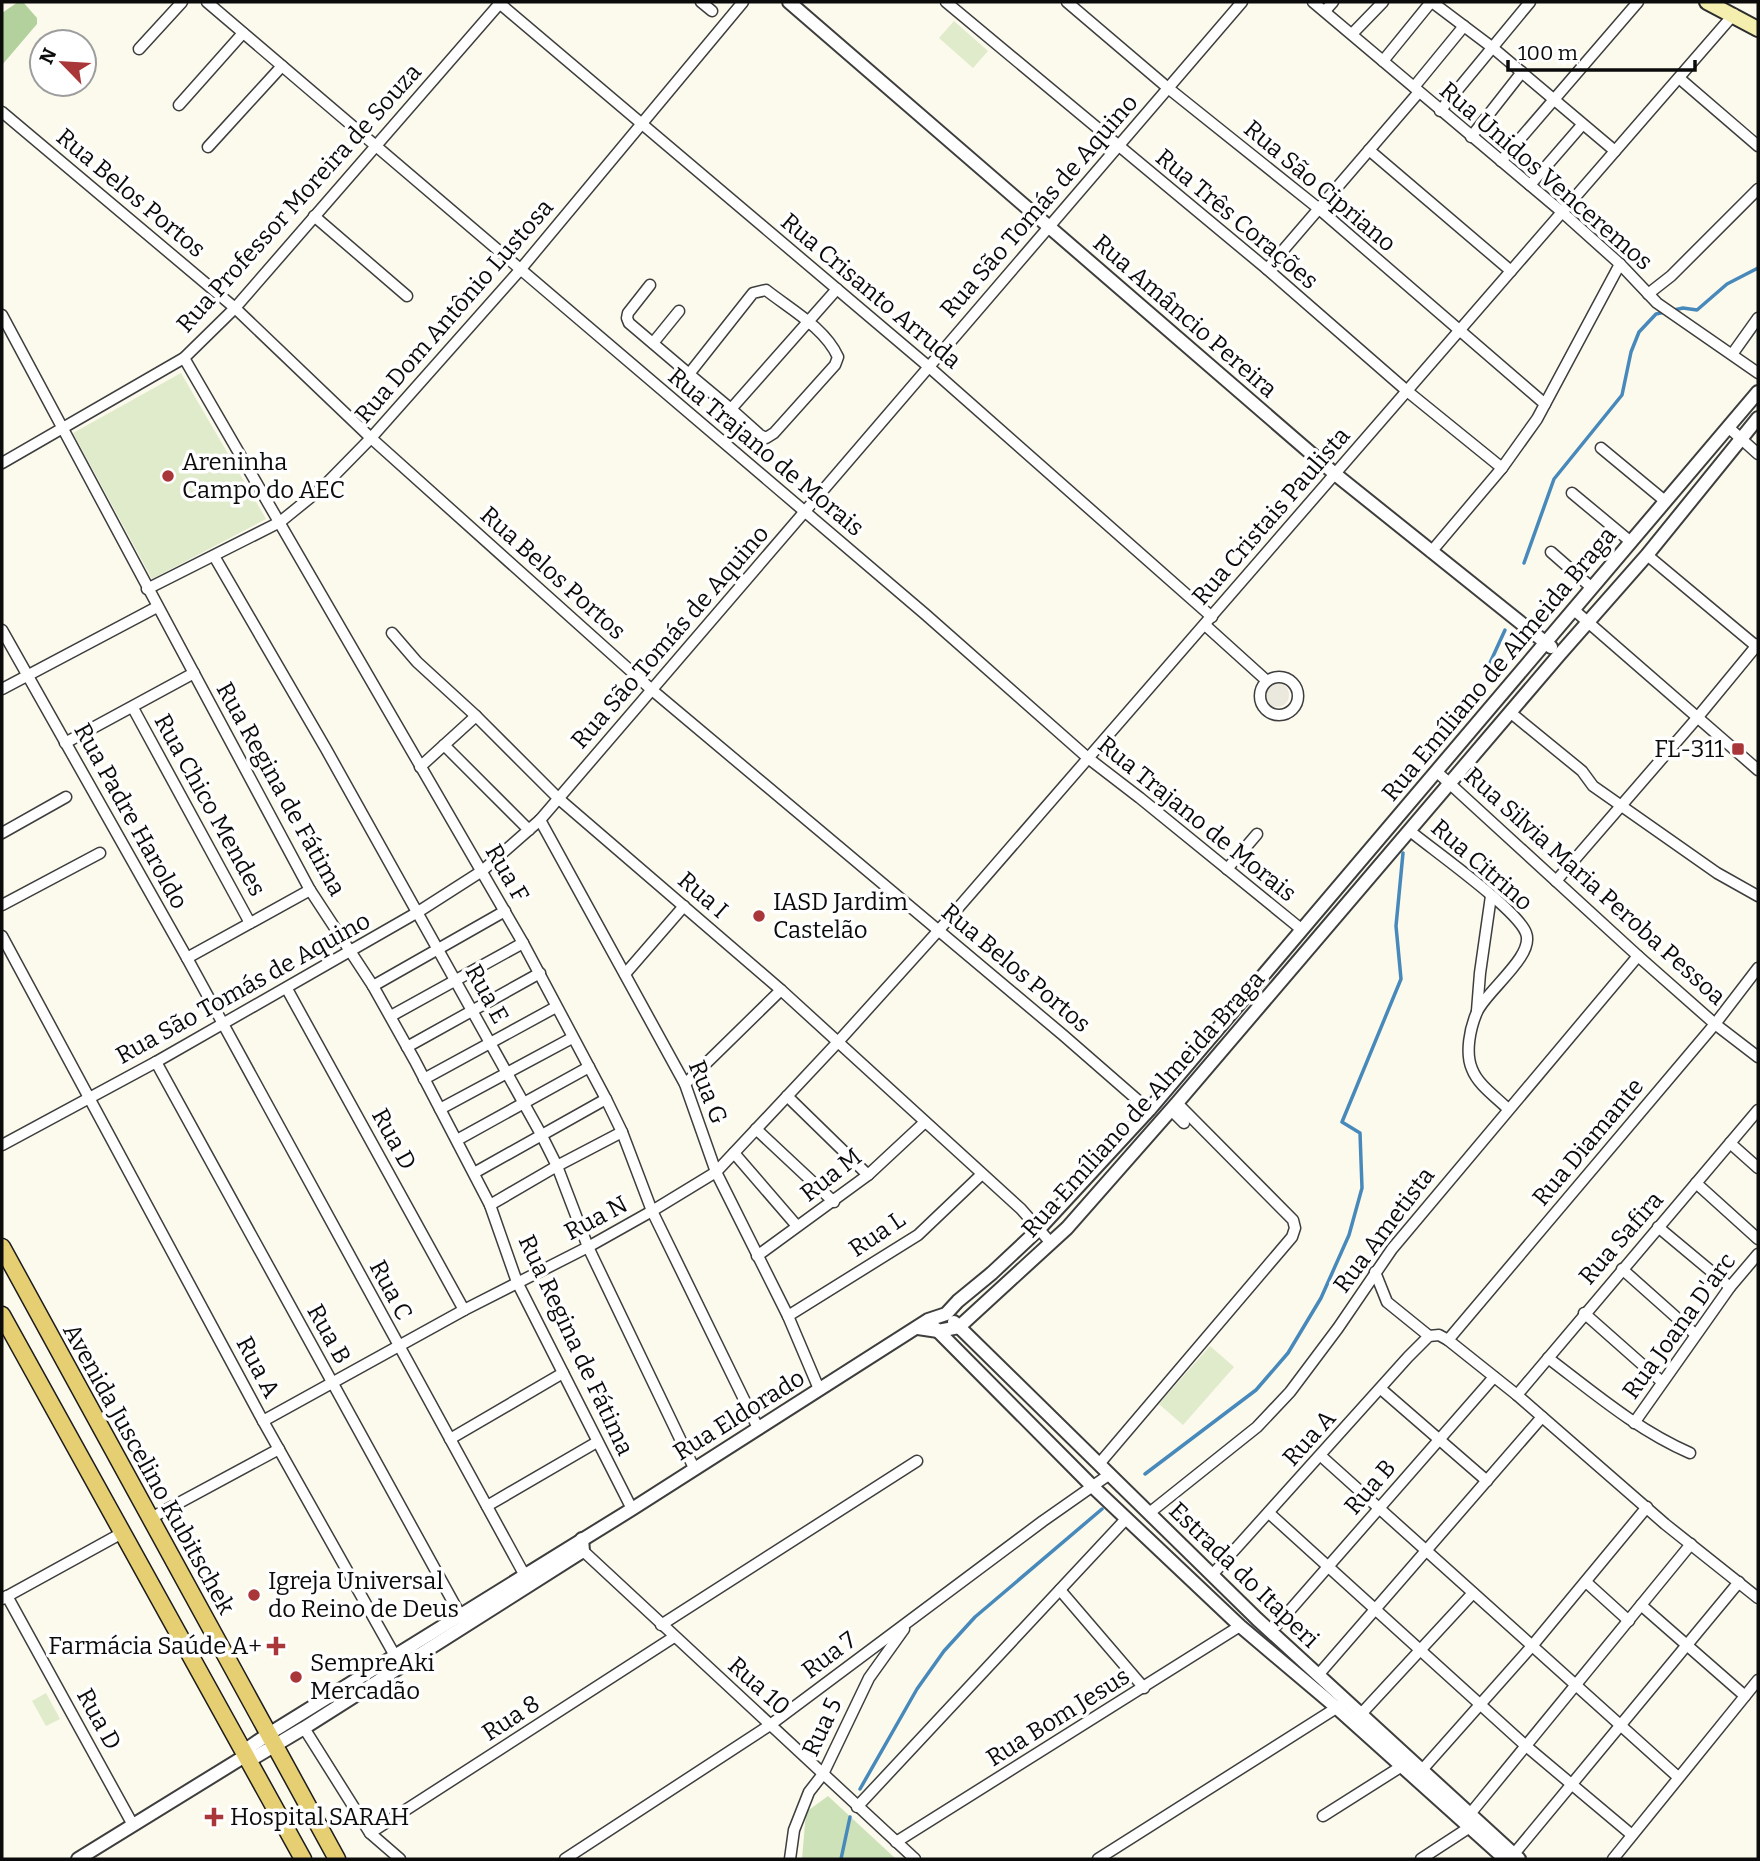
<svg xmlns="http://www.w3.org/2000/svg" width="1760" height="1861" viewBox="0 0 1760 1861" font-family="Bitter,serif">
<style>
.green{fill:#cee2ba}
.forest{fill:#b2d19c}
.pitch{fill:#dfebcb}
.plaza{fill:#ebe8dd}
.lines{fill:none;stroke-linecap:round;stroke-linejoin:round}
.stream{stroke:#4889bb;stroke-width:3.5}
.minor-casing{stroke:#3e3e3e;stroke-width:13}
.tertiary-casing{stroke:#3e3e3e;stroke-width:16}
.secondary-casing{stroke:#2d2d2d;stroke-width:18}
.primary-casing{stroke:#1c1c1c;stroke-width:19}
.minor{stroke:#fff;stroke-width:10}
.tertiary{stroke:#fff;stroke-width:12}
.secondary{stroke:#f4efaf;stroke-width:14}
.primary{stroke:#e6ce72;stroke-width:16}
.poi-dot{fill:#a93638;stroke:#fff;stroke-width:2.5}
.labels{text-anchor:middle;stroke-width:7;stroke-linejoin:round;paint-order:stroke}
.street-label{font-size:24px;fill:#0b0b0b;stroke:#fff}
.poi-label{font-size:24px;fill:#0b0b0b;stroke:#fff;text-anchor:start}
</style>
<rect width="100%" height="100%" fill="#fcfaec"/>
<path class="green" d="M828,1796L896,1859H802L806,1812Z"/>
<path class="forest" d="M18,2H23L37,18V24L2,65V13Z"/>
<g class="pitch">
<path d="M954,21L988,51L973,68L939,38Z"/>
<path d="M181,373L266,519L152,579L73,433Z"/>
<path d="M1210,1346L1234,1367L1183,1425L1159,1404Z"/>
<path d="M46,1693L60,1719L46,1726L32,1701Z"/>
</g>
<circle class="plaza" cx="1277" cy="695" r="12"/>
<g class="lines">
<g class="stream">
<path d="M1524,563L1554,479L1622,395L1631,352L1639,332L1656,314L1683,308L1697,310L1727,284L1758,268"/>
<path d="M1489,665L1505,630"/>
<path d="M1145,1474L1256,1390L1288,1353L1321,1298L1349,1235L1362,1188L1360,1133L1342,1122L1401,979L1396,926L1403,853"/>
<path d="M860,1789L917,1689L944,1651L975,1617L1102,1509"/>
<path d="M841,1859L850,1817"/>
</g>
<defs>
<g id="minor">
<path d="M207,2L925,614L1088,758L1140,798L1301,929"/>
<path d="M498,2L929,367L1212,617"/>
<path d="M701,2L712,11"/>
<path d="M946,2L1267,269L1407,391L1502,468"/>
<path d="M1067,2L1168,88L1318,208L1545,404"/>
<path d="M1313,2L1562,212L1620,264L1657,303L1758,373"/>
<path d="M1432,2L1493,48L1615,151"/>
<path d="M1325,11L1333,2"/>
<path d="M1352,34L1383,2"/>
<path d="M139,49L182,2"/>
<path d="M1383,61L1431,2"/>
<path d="M1679,78L1758,146"/>
<path d="M1414,87L1464,26"/>
<path d="M179,105L243,33"/>
<path d="M1440,111L1530,2"/>
<path d="M2,112L235,308L371,438L652,690L1063,1035L1149,1110"/>
<path d="M1471,137L1522,72"/>
<path d="M208,147L282,66"/>
<path d="M1369,150L1511,271"/>
<path d="M1501,161L1638,2"/>
<path d="M1530,185L1582,125"/>
<path d="M314,216L407,296"/>
<path d="M1267,269L1419,92"/>
<path d="M650,285L628,313L627,318L629,323L689,374"/>
<path d="M1648,294L1671,276L1758,189"/>
<path d="M2,315L310,890L373,986L415,1061L490,1205L517,1282L632,1509"/>
<path d="M653,343L679,311"/>
<path d="M1733,353L1758,318"/>
<path d="M184,358L523,943L606,1099L622,1132L652,1211L758,1428"/>
<path d="M731,409L760,435L766,438L774,433L835,365L838,357C825,328 790,309 766,290L753,293L689,374L731,409L837,289"/>
<path d="M1728,427L1758,454"/>
<path d="M1601,448L1665,501"/>
<path d="M2,463L184,358L235,308L501,2"/>
<path d="M1572,493L1631,542"/>
<path d="M1431,552L1502,468L1537,419L1620,264"/>
<path d="M1551,552L1592,588"/>
<path d="M1647,555L1756,646"/>
<path d="M214,556L326,749L542,1136L557,1166L588,1247L694,1468"/>
<path d="M147,589L280,522L322,488L371,438L520,270L743,2"/>
<path d="M1574,610L1758,770"/>
<path d="M1205,625L1267,681"/>
<path d="M2,630L187,958L524,1574"/>
<path d="M392,633L417,662L476,716L559,799L781,990L1021,1209L1051,1243"/>
<circle cx="1279" cy="696" r="19"/>
<path d="M2,689L157,607"/>
<path d="M133,708L250,923"/>
<path d="M1511,713L1582,771L1593,786L1717,873L1758,896"/>
<path d="M65,743L194,673"/>
<path d="M444,745L529,830"/>
<path d="M420,767L476,716"/>
<path d="M1437,772L1638,956L1715,1024L1758,1057"/>
<path d="M540,820L685,1084L716,1172L788,1316L819,1389"/>
<path d="M1410,831C1433,850 1517,909 1526,933C1535,956 1486,991 1477,1012C1470,1028 1465,1053 1472,1069C1478,1085 1496,1097 1508,1109"/>
<path d="M2,833L66,797"/>
<path d="M1227,869L1257,834"/>
<path d="M1556,881L1697,718L1758,644"/>
<path d="M2,905L100,853"/>
<path d="M2,936L263,1421L394,1654"/>
<path d="M187,958L310,890"/>
<path d="M625,974L684,906"/>
<path d="M373,986L505,911"/>
<path d="M287,989L464,1310"/>
<path d="M1477,1011L1480,973L1491,896"/>
<path d="M391,1016L523,943"/>
<path d="M407,1047L540,973"/>
<path d="M156,1062L463,1620"/>
<path d="M424,1079L556,1007"/>
<path d="M685,1084L781,990"/>
<path d="M787,1096L868,1175"/>
<path d="M440,1109L572,1038"/>
<path d="M1171,1110L1184,1123"/>
<path d="M756,1129L834,1202"/>
<path d="M457,1140L589,1067"/>
<path d="M1730,1143L1758,1168"/>
<path d="M2,1145L156,1062L418,912L482,871L540,820L1242,2"/>
<path d="M734,1153L797,1226"/>
<path d="M474,1173L606,1099"/>
<path d="M1696,1183L1758,1239"/>
<path d="M490,1205L557,1166L622,1132"/>
<path d="M1658,1227L1730,1287"/>
<path d="M757,1256L868,1175L925,1122"/>
<path d="M1622,1269L1695,1334"/>
<path d="M1375,1272L1387,1302L1429,1336"/>
<path d="M1584,1313L1662,1382"/>
<path d="M788,1316L918,1235L981,1175"/>
<path d="M1448,1340L1715,1024L1758,968"/>
<path d="M1548,1358C1593,1392 1637,1430 1690,1453"/>
<path d="M1381,1389L1487,1481"/>
<path d="M1517,1395L1758,1110"/>
<path d="M263,1421L464,1310L588,1247L652,1211L716,1172L837,1043L939,930L1734,14"/>
<path d="M1634,1423L1730,1287L1758,1254"/>
<path d="M450,1439L563,1373"/>
<path d="M1321,1456L1678,1777"/>
<path d="M1099,1464L1292,1237L1295,1228L1293,1220L1177,1103"/>
<path d="M487,1506L597,1442"/>
<path d="M1269,1513L1526,1746L1632,1835"/>
<path d="M1151,1515L1153,1510L1257,1427L1290,1392L1338,1328L1392,1249L1638,956"/>
<path d="M151,1518L279,1449"/>
<path d="M580,1548L915,1859"/>
<path d="M1212,1575L1408,1357L1429,1336L1439,1335L1448,1340L1517,1395L1665,1524L1758,1598"/>
<path d="M1586,1582L1629,1621"/>
<path d="M1060,1590L1144,1688"/>
<path d="M7,1596L133,1825"/>
<path d="M2,1599L122,1533"/>
<path d="M1641,1605L1745,1696"/>
<path d="M661,1625L917,1461"/>
<path d="M1277,1625L1494,1377"/>
<path d="M1319,1674L1542,1417"/>
<path d="M1361,1714L1473,1593"/>
<path d="M304,1728L370,1833L400,1859"/>
<path d="M1422,1770L1532,1646L1647,1507"/>
<path d="M857,1807L1126,1519"/>
<path d="M1470,1814L1691,1544"/>
<path d="M1323,1816L1402,1766"/>
<path d="M370,1833L674,1637"/>
<path d="M896,1842L1240,1626"/>
<path d="M1514,1854L1739,1582"/>
<path d="M565,1859L770,1725L1043,1521L1110,1474"/>
<path d="M790,1859L794,1830L809,1792L823,1774L869,1678L904,1629"/>
<path d="M1098,1859L1341,1705"/>
<path d="M1421,1859L1470,1827"/>
<path d="M1613,1859L1758,1680"/>
</g>
<g id="tertiary">
<path d="M789,2L1335,474L1551,647"/>
<path d="M954,1322L1257,1619L1519,1859"/>
<path d="M918,1328L938,1331L959,1327L1067,1228L1177,1103L1559,655L1647,555L1758,418"/>
<path d="M935,1328L1092,1486L1240,1626L1337,1708L1505,1859"/>
<path d="M245,1756H257L304,1728L583,1551L582,1539"/>
<path d="M78,1859L245,1756L251,1746L267,1735L632,1509L928,1320L946,1314L958,1301L992,1273L1039,1229L1149,1110L1758,392"/>
</g>
<path id="secondary" d="M1707,2L1758,29"/>
<g id="primary">
<path d="M2,1247L337,1859"/>
<path d="M2,1315L303,1859"/>
</g>
</defs>
<use href="#minor" class="minor-casing"/>
<use href="#tertiary" class="tertiary-casing"/>
<use href="#secondary" class="secondary-casing"/>
<use href="#primary" class="primary-casing"/>
<use href="#minor" class="minor"/>
<use href="#tertiary" class="tertiary"/>
<use href="#secondary" class="secondary"/>
<use href="#primary" class="primary"/>
</g>
<g class="poi-dot">
<circle cx="168" cy="476" r="7"/>
<rect x="1731" y="742" width="14" height="14" rx="3.5"/>
<circle cx="759" cy="916" r="7"/>
<circle cx="254" cy="1595" r="7"/>
<path d="M272.5 1635.5h7v7h7v7h-7v7h-7v-7h-7v-7h7z"/>
<circle cx="296" cy="1677" r="7"/>
<path d="M210.5 1806.5h7v7h7v7h-7v7h-7v-7h-7v-7h7z"/>
</g>
<g class="labels">
<g class="street-label">
<text transform="translate(1546 176) rotate(41)" y="8">Rua Unidos Venceremos</text>
<text transform="translate(1320 186) rotate(40)" y="8">Rua São Cipriano</text>
<text transform="translate(131 193) rotate(40)" y="8">Rua Belos Portos</text>
<text transform="translate(299 198) rotate(-48)" y="8">Rua Professor Moreira de Souza</text>
<text transform="translate(1039 206) rotate(-49)" y="8">Rua São Tomás de Aquino</text>
<text transform="translate(1237 219) rotate(40)" y="8">Rua Três Corações</text>
<text transform="translate(871 291) rotate(40)" y="8">Rua Crisanto Arruda</text>
<text transform="translate(454 311) rotate(-49)" y="8">Rua Dom Antônio Lustosa</text>
<text transform="translate(1185 316) rotate(41)" y="8">Rua Amâncio Pereira</text>
<text transform="translate(766 452) rotate(40)" y="8">Rua Trajano de Morais</text>
<text transform="translate(1271 516) rotate(-49)" y="8">Rua Cristais Paulista</text>
<text transform="translate(553 573) rotate(42)" y="8">Rua Belos Portos</text>
<text transform="translate(670 637) rotate(-49)" y="8">Rua São Tomás de Aquino</text>
<text transform="translate(1499 664) rotate(-50)" y="8">Rua Emíliano de Almeida Braga</text>
<text transform="translate(281 789) rotate(61)" y="8">Rua Regina de Fátima</text>
<text transform="translate(210 805) rotate(61)" y="8">Rua Chico Mendes</text>
<text transform="translate(131 816) rotate(61)" y="8">Rua Padre Haroldo</text>
<text transform="translate(1197 819) rotate(39)" y="8">Rua Trajano de Morais</text>
<text transform="translate(1482 865) rotate(41)" y="8">Rua Citrino</text>
<text transform="translate(507 873) rotate(60)" y="8">Rua F</text>
<text transform="translate(1595 886) rotate(42)" y="8">Rua Silvia Maria Peroba Pessoa</text>
<text transform="translate(703 895) rotate(41)" y="8">Rua I</text>
<text transform="translate(1016 968) rotate(40)" y="8">Rua Belos Portos</text>
<text transform="translate(243 988) rotate(-29)" y="8">Rua São Tomás de Aquino</text>
<text transform="translate(487 994) rotate(61)" y="8">Rua E</text>
<text transform="translate(708 1092) rotate(68)" y="8">Rua G</text>
<text transform="translate(1143 1104) rotate(-48)" y="8">Rua Emíliano de Almeida Braga</text>
<text transform="translate(394 1139) rotate(61)" y="8">Rua D</text>
<text transform="translate(1588 1142) rotate(-50)" y="8">Rua Diamante</text>
<text transform="translate(831 1175) rotate(-38)" y="8">Rua M</text>
<text transform="translate(596 1218) rotate(-28)" y="8">Rua N</text>
<text transform="translate(1384 1230) rotate(-53)" y="8">Rua Ametista</text>
<text transform="translate(877 1234) rotate(-34)" y="8">Rua L</text>
<text transform="translate(1621 1238) rotate(-49)" y="8">Rua Safira</text>
<text transform="translate(391 1290) rotate(62)" y="8">Rua C</text>
<text transform="translate(1679 1326) rotate(-54)" y="8">Rua Joana D'arc</text>
<text transform="translate(329 1334) rotate(61)" y="8">Rua B</text>
<text transform="translate(576 1345) rotate(65)" y="8">Rua Regina de Fátima</text>
<text transform="translate(258 1367) rotate(62)" y="8">Rua A</text>
<text transform="translate(739 1415) rotate(-32)" y="8">Rua Eldorado</text>
<text transform="translate(1309 1438) rotate(-48)" y="8">Rua A</text>
<text transform="translate(149 1469) rotate(61)" y="8">Avenida Juscelino Kubitschek</text>
<text transform="translate(1370 1487) rotate(-49)" y="8">Rua B</text>
<text transform="translate(1244 1575) rotate(44)" y="8">Estrada do Itaperi</text>
<text transform="translate(829 1655) rotate(-37)" y="8">Rua 7</text>
<text transform="translate(759 1686) rotate(42)" y="8">Rua 10</text>
<text transform="translate(1058 1717) rotate(-32)" y="8">Rua Bom Jesus</text>
<text transform="translate(511 1718) rotate(-33)" y="8">Rua 8</text>
<text transform="translate(99 1719) rotate(61)" y="8">Rua D</text>
<text transform="translate(822 1727) rotate(-65)" y="8">Rua 5</text>
</g>
<g class="poi-label">
<text x="182" y="470">Areninha<tspan x="182" dy="28">Campo do AEC</tspan></text>
<text x="1724" y="757" text-anchor="end">FL-311</text>
<text x="773" y="910">IASD Jardim<tspan x="773" dy="28">Castelão</tspan></text>
<text x="268" y="1589">Igreja Universal<tspan x="268" dy="28">do Reino de Deus</tspan></text>
<text x="262" y="1654" text-anchor="end">Farmácia Saúde A+</text>
<text x="310" y="1671">SempreAki<tspan x="310" dy="28">Mercadão</tspan></text>
<text x="230" y="1825">Hospital SARAH</text>
</g>
</g>
<rect width="1760" height="1861" fill="none" stroke="#0b0b0b" stroke-width="7"/>
<g transform="translate(63 63) rotate(295)"><circle r="33" fill="#ffffff" stroke="#9d9d9d" stroke-width="2"/>
<path d="M0-5L12 26L0 18L-12 26Z" fill="#a93638"/>
<text y="-10" font-size="19" font-weight="bold" text-anchor="middle" fill="#0b0b0b">N</text>
</g>
<path d="M1508 60v10h187v-10" fill="none" stroke="#0b0b0b" stroke-width="3.5"/>
<text x="1518" y="60" font-size="21" fill="#0b0b0b" stroke="#ffffff" stroke-width="5" paint-order="stroke">100 m</text>
</svg>
